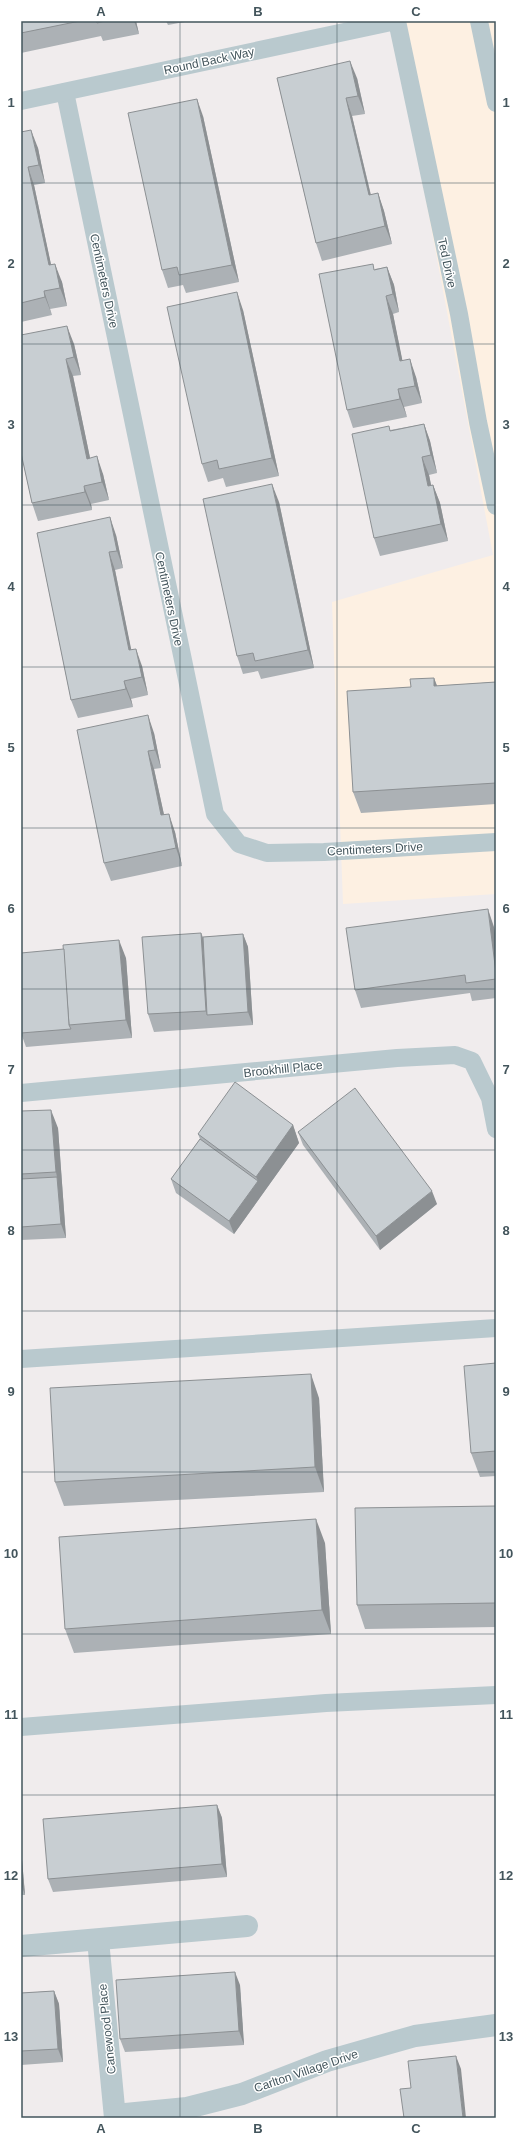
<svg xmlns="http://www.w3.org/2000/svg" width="517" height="2139" viewBox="0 0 517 2139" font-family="Helvetica,sans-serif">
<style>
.commercial{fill:#fdf0e2}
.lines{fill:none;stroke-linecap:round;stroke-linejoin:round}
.lane{stroke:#b9c9ce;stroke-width:18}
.street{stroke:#b9c9ce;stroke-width:22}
.wall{fill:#acb1b5}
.shaded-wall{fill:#8c9093}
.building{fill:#c8ced2;stroke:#8c9093}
.grid{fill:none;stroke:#43555c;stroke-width:1;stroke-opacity:0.55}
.labels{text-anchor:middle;stroke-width:3;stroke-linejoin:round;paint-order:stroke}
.street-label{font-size:12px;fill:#43555c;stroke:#fff}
.neatline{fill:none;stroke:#43555c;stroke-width:1.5}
.grid-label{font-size:13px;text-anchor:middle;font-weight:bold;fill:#43555c}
</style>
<rect width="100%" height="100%" fill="#f0eced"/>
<path class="commercial" d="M392,21H496V894L343,904L332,602L493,555Z"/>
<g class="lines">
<g class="lane">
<path d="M397,21L459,314L478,422L496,506"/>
<path d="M479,21L496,103"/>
<path d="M65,92L215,814L239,844L267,853L324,852L496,842"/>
<path d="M21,101L396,21"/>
<path d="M21,1093L397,1058L455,1055L472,1061L490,1098L496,1129"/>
<path d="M21,1359L496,1328"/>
<path d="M21,1727L326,1703L496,1695"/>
</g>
<g class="street">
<path d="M98,1940L115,2118"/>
<path d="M21,1946L247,1926"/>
<path d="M115,2115L187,2108L242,2094L327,2061L415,2036L496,2025"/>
</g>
</g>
<g class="wall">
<path d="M21,21H136L139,34L103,41L101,36L21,53Z"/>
<path d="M166,21H190L168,25Z"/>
<path d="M277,78H357L365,114L352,116L371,195L378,193L384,211L392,244L322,261L316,243Z"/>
<path d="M203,116L239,282L186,293L183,285L168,288L162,270Z"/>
<path d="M21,132L38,148L45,183L34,185L51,265L62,282L67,306L50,309L52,315L21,322Z"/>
<path d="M387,267L394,285L399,312L393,314L402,360L416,377L422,403L404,407L407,417L353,428L347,410L375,269Z"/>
<path d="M243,310L279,476L226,487L223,478L208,482L202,464Z"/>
<path d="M74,344L81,375L73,376L90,458L103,474L109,500L91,504L92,510L38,521L32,503L21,453Z"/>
<path d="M424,424L430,441L437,473L429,475L431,485H433L440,503L448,541L380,556L374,538L390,430Z"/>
<path d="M279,502L314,668L261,679L258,671L243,674L237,656Z"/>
<path d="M37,533L116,535L123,568L115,570L131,650L142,666L148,695L131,699L133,707L78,718L71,700Z"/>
<path d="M434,678L437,686L496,682V804L361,813L353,792L411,687Z"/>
<path d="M154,733L161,768L154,769L164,815L175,832L182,866L111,881L104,863Z"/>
<path d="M494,927L496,940V998L472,1001L470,993L361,1008L355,990Z"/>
<path d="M201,933L203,937L243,934L248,947L253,1025L154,1032L148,1014Z"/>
<path d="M126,958L132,1038L26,1047L21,1033Z"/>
<path d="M21,1111L58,1128L66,1238L21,1240Z"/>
<path d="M293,1125L299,1143L234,1234L176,1193L171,1179L200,1139L198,1134Z"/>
<path d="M298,1132L437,1204L380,1250L303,1145Z"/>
<path d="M496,1363V1476L480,1477L471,1453Z"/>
<path d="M319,1398L324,1492L64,1506L55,1482Z"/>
<path d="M496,1506V1627L365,1629L357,1605Z"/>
<path d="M325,1543L331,1634L74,1653L65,1629Z"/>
<path d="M217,1805L222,1818L227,1877L53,1892L48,1879Z"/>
<path d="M21,1848L25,1895H21Z"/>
<path d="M240,1985L244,2045L125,2052L120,2039Z"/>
<path d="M54,1991L59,2004L63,2062L21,2065V1993Z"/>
</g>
<g class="shaded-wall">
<path d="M134,21H136L139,34Z"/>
<path d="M350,61L357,78L365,114L358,96Z"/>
<path d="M346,98L352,116L375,213L369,195Z"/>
<path d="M197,99L203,116L239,282L232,265Z"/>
<path d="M31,130L38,148L45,183L39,165Z"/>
<path d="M28,167L34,185L55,283L49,265Z"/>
<path d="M378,193L384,211L392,244L385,226Z"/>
<path d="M55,264L62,282L67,306L60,288Z"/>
<path d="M387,267L394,285L399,312L393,294Z"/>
<path d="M44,291L52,315L45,297Z"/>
<path d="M237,292L243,310L279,476L272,458Z"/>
<path d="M386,296L393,314L406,378L400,361Z"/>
<path d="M67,326L74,344L81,375L74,357Z"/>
<path d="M66,359L73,376L94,477L87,459Z"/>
<path d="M410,359L416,377L422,403L415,386Z"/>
<path d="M398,389L404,407L407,417L400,399Z"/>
<path d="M424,424L430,441L437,473L431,455Z"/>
<path d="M97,456L103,474L109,500L102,482Z"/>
<path d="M422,457L429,475L435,504L428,486Z"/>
<path d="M272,484L279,502L314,668L308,650Z"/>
<path d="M433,485L440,503L448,541L441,524Z"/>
<path d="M84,486L91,504L92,510L85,492Z"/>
<path d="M110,517L116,535L123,568L117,551Z"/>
<path d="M109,552L115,570L135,668L129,650Z"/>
<path d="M136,649L142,666L148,695L142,677Z"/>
<path d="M434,678L442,699L434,686Z"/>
<path d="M124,681L131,699L133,707L126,689Z"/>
<path d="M148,715L154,733L161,768L155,750Z"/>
<path d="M148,751L154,769L168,833L161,815Z"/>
<path d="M169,814L175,832L182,866L176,848Z"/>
<path d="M488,909L494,927L496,940V973Z"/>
<path d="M201,933L207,950V1015L206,1011Z"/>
<path d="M243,934L248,947L253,1025L248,1012Z"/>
<path d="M119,940L126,958L132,1038L126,1020Z"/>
<path d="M51,1110L58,1128L66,1238L61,1224L57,1177L56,1172Z"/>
<path d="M293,1125L299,1143L234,1234L229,1221L258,1181L256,1177Z"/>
<path d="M432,1191L437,1204L380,1250L376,1236Z"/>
<path d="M311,1374L319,1398L324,1492L315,1467Z"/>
<path d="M316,1519L325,1543L331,1634L322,1610Z"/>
<path d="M217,1805L222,1818L227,1877L222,1864Z"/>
<path d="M21,1848L25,1895L21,1884Z"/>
<path d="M235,1972L240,1985L244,2045L239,2031Z"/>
<path d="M54,1991L59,2004L63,2062L58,2049Z"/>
<path d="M456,2056L461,2069L466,2118H463Z"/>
</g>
<g class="building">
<path d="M21,21H80L21,33Z"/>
<path d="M96,21H105L97,23Z"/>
<path d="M350,61L358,96L346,98L369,195L378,193L385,226L316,243L277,78Z"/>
<path d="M197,99L232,265L179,275L177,267L162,270L128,113Z"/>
<path d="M31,130L39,165L28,167L49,265L55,264L60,288L44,291L45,297L21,303V132Z"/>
<path d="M373,264L374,270L387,267L393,294L386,296L400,361L410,359L415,386L398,389L400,399L347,410L319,274Z"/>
<path d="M237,292L272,458L219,469L217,460L202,464L167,307Z"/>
<path d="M67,326L74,357L66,359L87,459L97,456L102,482L84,486L85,492L32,503L21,453V335Z"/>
<path d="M424,424L431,455L422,457L428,486L433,485L441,524L374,538L352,434L389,426L390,431Z"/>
<path d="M272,484L308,650L255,661L253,653L237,656L203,499Z"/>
<path d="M110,517L117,551L109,552L129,650L136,649L142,677L124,681L126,689L71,700L37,533Z"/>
<path d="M434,678V686L496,682V783L353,792L347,691L411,687L410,679Z"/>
<path d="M148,715L155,750L148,751L161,815L169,814L176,848L104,863L77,730Z"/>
<path d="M488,909L496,973V979L466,983L465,975L355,990L346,928Z"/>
<path d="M201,933L206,1011L148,1014L142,937Z"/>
<path d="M243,934L248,1012L207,1015L203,937Z"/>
<path d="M119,940L126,1020L69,1025L63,945Z"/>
<path d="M64,949L69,1025L71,1029L21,1033V953Z"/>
<path d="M235,1082L293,1125L256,1177L198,1134Z"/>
<path d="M355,1088L432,1191L376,1236L298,1132Z"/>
<path d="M51,1110L56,1172L21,1174V1111Z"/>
<path d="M200,1139L258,1181L229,1221L171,1179Z"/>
<path d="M57,1177L61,1224L21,1227V1179Z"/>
<path d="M496,1363V1451L471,1453L464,1366Z"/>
<path d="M311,1374L315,1467L55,1482L50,1388Z"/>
<path d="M496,1506V1603L357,1605L355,1508Z"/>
<path d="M316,1519L322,1610L65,1629L59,1537Z"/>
<path d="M217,1805L222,1864L48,1879L43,1819Z"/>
<path d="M235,1972L239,2031L120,2039L116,1980Z"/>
<path d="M54,1991L58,2049L21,2051V1993Z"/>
<path d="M456,2056L463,2118H404L400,2089L411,2088L408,2061Z"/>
</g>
<path class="grid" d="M180,21V2118M337,21V2118M21,183H496M21,344H496M21,505H496M21,667H496M21,828H496M21,989H496M21,1150H496M21,1311H496M21,1472H496M21,1634H496M21,1795H496M21,1956H496"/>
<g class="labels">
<g class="street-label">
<text transform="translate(209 61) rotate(-12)" y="4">Round Back Way</text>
<text transform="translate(447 263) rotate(78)" y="4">Ted Drive</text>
<text transform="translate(104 281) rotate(78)" y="4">Centimeters Drive</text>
<text transform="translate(169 599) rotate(78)" y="4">Centimeters Drive</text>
<text transform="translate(375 849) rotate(-3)" y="4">Centimeters Drive</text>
<text transform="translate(283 1069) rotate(-6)" y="4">Brookhill Place</text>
<text transform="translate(107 2029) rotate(-96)" y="4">Canewood Place</text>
<text transform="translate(306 2071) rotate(-19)" y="4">Carlton Village Drive</text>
</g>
</g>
<rect width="517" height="2139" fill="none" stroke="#ffffff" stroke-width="44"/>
<rect x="22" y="22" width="473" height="2095" class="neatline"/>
<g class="grid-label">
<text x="101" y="16">A</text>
<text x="258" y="16">B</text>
<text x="416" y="16">C</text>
<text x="11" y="107">1</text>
<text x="506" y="107">1</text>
<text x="11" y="268">2</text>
<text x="506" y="268">2</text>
<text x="11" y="429">3</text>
<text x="506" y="429">3</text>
<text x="11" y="591">4</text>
<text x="506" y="591">4</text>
<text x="11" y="752">5</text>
<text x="506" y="752">5</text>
<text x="11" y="913">6</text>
<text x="506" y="913">6</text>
<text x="11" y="1074">7</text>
<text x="506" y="1074">7</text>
<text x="11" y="1235">8</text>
<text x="506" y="1235">8</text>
<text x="11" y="1396">9</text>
<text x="506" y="1396">9</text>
<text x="11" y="1558">10</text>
<text x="506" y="1558">10</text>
<text x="11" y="1719">11</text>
<text x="506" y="1719">11</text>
<text x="11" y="1880">12</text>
<text x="506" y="1880">12</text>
<text x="11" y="2041">13</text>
<text x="506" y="2041">13</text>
<text x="101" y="2133">A</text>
<text x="258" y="2133">B</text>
<text x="416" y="2133">C</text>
</g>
</svg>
